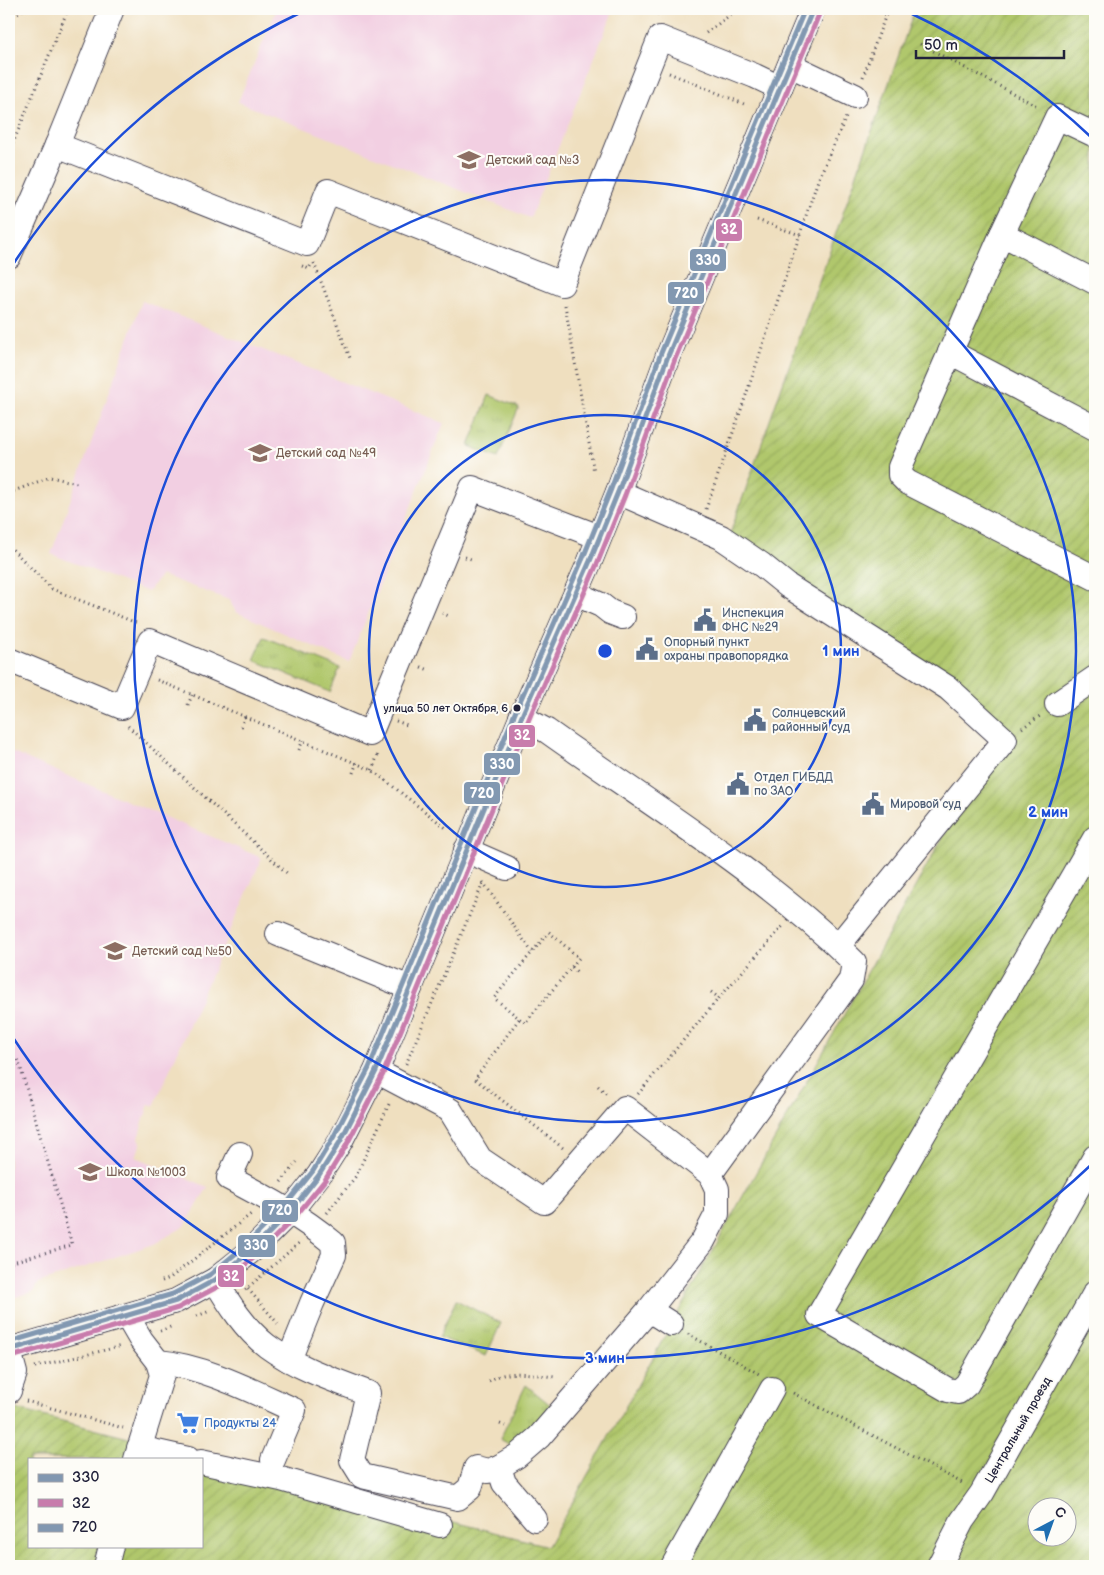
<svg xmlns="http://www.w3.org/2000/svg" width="1104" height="1575" viewBox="0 0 1104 1575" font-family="'Balsamiq Sans',sans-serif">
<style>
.built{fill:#f2cfe2}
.park{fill:url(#park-tufts);stroke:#697454}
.garden{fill:url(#garden-furrows);stroke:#697454;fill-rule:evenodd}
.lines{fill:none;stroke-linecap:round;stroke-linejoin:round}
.minor-casing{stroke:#413e4f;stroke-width:26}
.path{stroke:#413e4f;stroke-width:3;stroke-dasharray:1 4;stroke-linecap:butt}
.minor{stroke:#fff;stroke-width:24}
.bus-1-casing{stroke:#fdfcf7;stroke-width:9}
.bus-2-casing{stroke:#fdfcf7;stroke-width:9}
.bus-3-casing{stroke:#fdfcf7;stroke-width:9}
.bus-1{stroke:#8298b1;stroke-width:5}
.bus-2{stroke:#c87cac;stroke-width:5}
.bus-3{stroke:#8298b1;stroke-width:5}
.ring{fill:none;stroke:#1d4ed8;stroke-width:2.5}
.bus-dot{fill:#22223b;stroke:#fdfcf7;stroke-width:2}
.labels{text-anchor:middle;stroke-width:4;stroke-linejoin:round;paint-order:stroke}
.bus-label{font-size:11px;fill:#22223b;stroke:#fdfcf7;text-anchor:end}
.education-label{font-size:12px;fill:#785e54;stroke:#fdfcf7;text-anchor:start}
.service-label{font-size:12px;fill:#4e5e75;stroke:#fdfcf7;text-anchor:start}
.shop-label{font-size:12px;fill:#366cbe;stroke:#fdfcf7;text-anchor:start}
.street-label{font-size:12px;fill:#22223b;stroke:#fdfcf7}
.centre{fill:#1d4ed8;stroke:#fdfcf7;stroke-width:2.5}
.ring-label{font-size:15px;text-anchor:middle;font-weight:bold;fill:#1d4ed8;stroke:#fdfcf7;stroke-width:4;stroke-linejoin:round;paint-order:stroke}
.line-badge{stroke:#fdfcf7;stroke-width:2}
.badge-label{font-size:14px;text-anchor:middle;font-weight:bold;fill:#fff}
</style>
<defs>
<pattern id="park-tufts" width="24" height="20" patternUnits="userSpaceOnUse" patternTransform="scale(1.25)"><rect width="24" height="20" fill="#b0c76c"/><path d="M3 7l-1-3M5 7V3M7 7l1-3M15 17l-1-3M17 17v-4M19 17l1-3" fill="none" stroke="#97ab5e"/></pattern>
<pattern id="garden-furrows" width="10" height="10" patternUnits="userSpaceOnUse" patternTransform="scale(1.25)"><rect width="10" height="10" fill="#b0c76c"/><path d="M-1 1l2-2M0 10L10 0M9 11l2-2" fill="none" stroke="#97ab5e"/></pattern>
</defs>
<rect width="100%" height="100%" fill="#fdfcf7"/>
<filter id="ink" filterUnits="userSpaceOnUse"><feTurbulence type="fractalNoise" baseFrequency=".02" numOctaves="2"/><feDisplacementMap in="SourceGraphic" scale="10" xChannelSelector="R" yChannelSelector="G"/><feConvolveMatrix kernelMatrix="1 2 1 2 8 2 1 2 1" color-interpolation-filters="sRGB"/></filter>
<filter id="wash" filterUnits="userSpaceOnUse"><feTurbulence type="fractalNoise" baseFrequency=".0096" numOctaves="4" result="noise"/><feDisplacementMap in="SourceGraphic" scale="20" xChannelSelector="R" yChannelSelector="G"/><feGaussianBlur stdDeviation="1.12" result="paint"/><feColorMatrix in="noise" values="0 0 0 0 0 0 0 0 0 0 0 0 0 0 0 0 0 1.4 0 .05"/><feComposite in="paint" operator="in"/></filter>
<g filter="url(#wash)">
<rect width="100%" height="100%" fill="#efdfbf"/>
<g class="built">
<path d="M277,9H614L530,218L238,102Z"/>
<path d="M142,301L444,423L349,662L236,612L229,600L161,575L148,592L51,554Z"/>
<path d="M9,751L262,858L154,1106L149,1104L138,1138L141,1142L136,1157L208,1187L185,1226L154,1244L38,1283L33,1292L9,1299Z"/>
</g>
<g class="park">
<path d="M489,395L519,407L498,458L469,446Z"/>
<path d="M264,637L340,668L330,692L254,660Z"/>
<path d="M456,1300L501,1323L486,1356L439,1337Z"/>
<path d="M526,1385L553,1407L514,1447L500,1439Z"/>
</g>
<path class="garden" d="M915,9H1095V1566H9V1416L12,1408L548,1546L1002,731L726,545ZM29,1459H201V1546H29ZM1036,1508H1066V1538H1036Z"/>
</g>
<g filter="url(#ink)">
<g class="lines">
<defs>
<g id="minor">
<path d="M790,65L855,96"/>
<path d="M57,145L307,244L328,191L562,284L660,38L755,76L780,88"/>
<path d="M1002,234L1057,117L1095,135"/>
<path d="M9,256L57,145L112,9"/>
<path d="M1095,282L1002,234L900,467V475L907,482L1095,578"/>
<path d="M950,352L1095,428"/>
<path d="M618,492L721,537L762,565L788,586L948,688L1005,740L838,946"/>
<path d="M576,594L601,605L610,612L623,617"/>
<path d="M9,660L122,707L150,641L370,734L472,488L599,537"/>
<path d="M1057,704L1095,678"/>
<path d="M521,717L547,731C651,805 762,872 854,962L851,980L710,1174"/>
<path d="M1095,838L819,1315L948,1390L958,1392L967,1384L1095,1157"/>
<path d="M466,850L507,868"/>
<path d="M278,934L410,988"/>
<path d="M240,1154L229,1178C265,1197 301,1216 333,1243L334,1255L312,1303L289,1360"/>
<path d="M215,1280C229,1304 245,1329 267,1346C297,1368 334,1380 368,1393L352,1460L362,1476L458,1498L470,1488L476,1468L488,1471L499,1467L517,1456L539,1437L649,1310L703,1241L717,1214V1189L710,1174L625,1108L544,1202L480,1159L450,1110L376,1071"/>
<path d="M649,1310L671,1324"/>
<path d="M127,1316L141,1340L158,1362L162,1375L136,1459"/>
<path d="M9,1350L176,1301L215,1280L251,1251L290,1212L319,1175L340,1142L376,1071L524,711L590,561L618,492L668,356L813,9"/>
<path d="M9,1351L15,1373L9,1391"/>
<path d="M158,1362C204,1366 252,1391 294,1410L273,1460"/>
<path d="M139,1448L188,1459"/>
<path d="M201,1462L281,1479L440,1525"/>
<path d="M499,1467L504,1483L535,1519"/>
<path d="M106,1566L111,1546"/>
<path d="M673,1566L772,1389"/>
<path d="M939,1566L962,1521L982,1493L1095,1293"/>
</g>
</defs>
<use href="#minor" class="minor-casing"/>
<g class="path">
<path d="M658,9L659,18"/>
<path d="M9,18L24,9"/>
<path d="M706,33L738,9"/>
<path d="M920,44L1039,107"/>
<path d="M669,73L744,104"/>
<path d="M863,77L888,9"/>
<path d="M9,153L68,9"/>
<path d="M9,154L14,156"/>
<path d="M757,220L800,235"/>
<path d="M314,263L350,358"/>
<path d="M302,266L309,269L312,263"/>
<path d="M565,305L594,472"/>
<path d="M9,493L50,477L77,483"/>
<path d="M706,509L742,407L818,180L847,115"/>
<path d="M9,546L52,589L139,624"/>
<path d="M465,557L474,560"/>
<path d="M442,613L451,617"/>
<path d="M421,667L429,670"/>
<path d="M157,680L372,770L446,828"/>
<path d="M188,705L192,695"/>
<path d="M396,721L407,725"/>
<path d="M128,726L289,875"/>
<path d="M241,727L245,716"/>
<path d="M1022,728L1040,716"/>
<path d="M299,750L303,740"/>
<path d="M372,770L379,752"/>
<path d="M353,773L357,762"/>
<path d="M483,882L532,952"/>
<path d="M549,932L579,958L525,1023L494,998Z"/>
<path d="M572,967L579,974"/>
<path d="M711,992L719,998"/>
<path d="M519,1019L475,1079L563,1148"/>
<path d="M9,1061L18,1059L72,1245L9,1263"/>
<path d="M406,1064L484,881"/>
<path d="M598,1086L608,1095"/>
<path d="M638,1094L719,998L783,926"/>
<path d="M281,1182L297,1162"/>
<path d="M327,1213L356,1176L390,1102"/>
<path d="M162,1281L170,1278L251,1214"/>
<path d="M248,1289L280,1326"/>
<path d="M245,1290L299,1243"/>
<path d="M197,1316L210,1311"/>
<path d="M160,1331L173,1326"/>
<path d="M688,1334L759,1374"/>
<path d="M35,1367L122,1346"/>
<path d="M489,1381C508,1368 534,1375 555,1377"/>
<path d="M793,1393L964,1484"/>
<path d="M26,1401L123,1428"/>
<path d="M500,1424L505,1426"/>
</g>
<use href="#minor" class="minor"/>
<defs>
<path id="bus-1" d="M9,1350L176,1301L215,1280L251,1251L290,1212L319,1175L340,1142L376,1071L524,711L590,561L618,492L668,356L813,9"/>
<path id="bus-2" d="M11,1357L178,1308L219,1286L256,1256L295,1217L325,1180L346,1146L383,1074L531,714L597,564L625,495L675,359L820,12"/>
<path id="bus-3" d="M9,1342L173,1294L211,1274L246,1245L284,1207L313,1171L333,1138L369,1068L517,708L583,558L611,489L661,353L805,9"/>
</defs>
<use href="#bus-1" class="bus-1-casing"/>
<use href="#bus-2" class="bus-2-casing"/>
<use href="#bus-3" class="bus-3-casing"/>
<use href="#bus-1" class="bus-1"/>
<use href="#bus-2" class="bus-2"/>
<use href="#bus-3" class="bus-3"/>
</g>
</g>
<g class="ring">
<circle cx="605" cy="651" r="236"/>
<circle cx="605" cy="651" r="471"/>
<path d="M1092 1164A707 707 0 0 1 12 1036M12 266A707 707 0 0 1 306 10M904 10A707 707 0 0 1 1092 138"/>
</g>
<defs>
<symbol id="school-bare" viewBox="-9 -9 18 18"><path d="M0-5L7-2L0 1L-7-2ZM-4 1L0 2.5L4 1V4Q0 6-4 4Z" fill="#8d6e63" stroke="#fdfcf7" stroke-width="2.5" paint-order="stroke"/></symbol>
<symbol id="civic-bare" viewBox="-9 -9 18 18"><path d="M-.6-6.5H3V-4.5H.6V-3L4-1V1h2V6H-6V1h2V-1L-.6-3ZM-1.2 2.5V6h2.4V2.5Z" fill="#5c6f8a" stroke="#fdfcf7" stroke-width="2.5" paint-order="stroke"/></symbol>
<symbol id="supermarket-bare" viewBox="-9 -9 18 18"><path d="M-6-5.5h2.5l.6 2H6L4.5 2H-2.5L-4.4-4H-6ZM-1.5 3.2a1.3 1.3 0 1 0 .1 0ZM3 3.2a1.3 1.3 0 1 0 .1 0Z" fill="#3f7fe0" stroke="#fdfcf7" stroke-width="2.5" paint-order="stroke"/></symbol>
</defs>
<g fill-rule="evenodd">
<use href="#school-bare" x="453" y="144" width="32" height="32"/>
<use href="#school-bare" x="244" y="437" width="32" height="32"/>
<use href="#civic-bare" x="689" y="604" width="32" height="32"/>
<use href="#civic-bare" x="631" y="633" width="32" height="32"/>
<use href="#civic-bare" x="739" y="704" width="32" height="32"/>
<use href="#civic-bare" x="722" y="768" width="32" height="32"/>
<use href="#civic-bare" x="857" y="788" width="32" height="32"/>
<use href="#school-bare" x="99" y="935" width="32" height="32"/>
<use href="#school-bare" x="74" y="1156" width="32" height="32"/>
<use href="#supermarket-bare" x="172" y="1407" width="32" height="32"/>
</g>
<circle class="bus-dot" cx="517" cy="708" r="4.5"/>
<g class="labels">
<g class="bus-label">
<text x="508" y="712">улица 50 лет Октября, 6</text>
</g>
<g class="education-label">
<text x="486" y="164">Детский сад №3</text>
<text x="276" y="457">Детский сад №49</text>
<text x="132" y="955">Детский сад №50</text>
<text x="106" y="1176">Школа №1003</text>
</g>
<g class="service-label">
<text x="722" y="617">Инспекция<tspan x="722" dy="14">ФНС №29</tspan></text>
<text x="664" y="646">Опорный пункт<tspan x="664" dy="14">охраны правопорядка</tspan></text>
<text x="772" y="717">Солнцевский<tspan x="772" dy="14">районный суд</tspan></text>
<text x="754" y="781">Отдел ГИБДД<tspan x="754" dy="14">по ЗАО</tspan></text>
<text x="890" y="808">Мировой суд</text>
</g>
<g class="shop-label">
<text x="204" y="1427">Продукты 24</text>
</g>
<g class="street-label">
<text transform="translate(1018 1430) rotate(-60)" y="4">Центральный проезд</text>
</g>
</g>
<circle cx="605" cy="651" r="8" class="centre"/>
<g class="ring-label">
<text x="841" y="656">1 мин</text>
<text x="1048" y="817">2 мин</text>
<text x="605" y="1363">3 мин</text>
</g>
<g class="line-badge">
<rect x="715" y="218" width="28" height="24" rx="5" fill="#c87cac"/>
<rect x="689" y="248" width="38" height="24" rx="5" fill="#8298b1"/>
<rect x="667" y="281" width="38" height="24" rx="5" fill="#8298b1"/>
<rect x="508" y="724" width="28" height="24" rx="5" fill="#c87cac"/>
<rect x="483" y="752" width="38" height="24" rx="5" fill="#8298b1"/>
<rect x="463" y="781" width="38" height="24" rx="5" fill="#8298b1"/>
<rect x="261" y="1199" width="38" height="24" rx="5" fill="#8298b1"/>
<rect x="237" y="1234" width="39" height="24" rx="5" fill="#8298b1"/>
<rect x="217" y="1264" width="28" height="24" rx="5" fill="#c87cac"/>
</g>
<g class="badge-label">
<text x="729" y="234">32</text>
<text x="708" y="265">330</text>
<text x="686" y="298">720</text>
<text x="522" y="740">32</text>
<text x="502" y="769">330</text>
<text x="482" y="798">720</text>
<text x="280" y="1215">720</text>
<text x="256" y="1250">330</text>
<text x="231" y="1281">32</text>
</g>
<rect width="1104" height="1575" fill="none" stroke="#fdfcf7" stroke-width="30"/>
<rect x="28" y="1458" width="175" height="90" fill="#fdfcf7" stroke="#a5a5ac"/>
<rect x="38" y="1474" width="25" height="8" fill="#8298b1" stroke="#a5a5ac"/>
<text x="72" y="1482" font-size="15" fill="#22223b">330</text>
<rect x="38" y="1499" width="25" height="8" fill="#c87cac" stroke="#a5a5ac"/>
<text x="72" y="1508" font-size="15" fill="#22223b">32</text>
<rect x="38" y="1524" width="25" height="8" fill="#8298b1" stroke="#a5a5ac"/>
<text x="72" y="1532" font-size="15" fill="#22223b">720</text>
<g transform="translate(1052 1522) rotate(41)"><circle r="24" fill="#fdfcf7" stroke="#a5a5ac"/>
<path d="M0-4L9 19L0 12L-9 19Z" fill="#1f6fb2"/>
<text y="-8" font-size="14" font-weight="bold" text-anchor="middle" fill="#22223b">С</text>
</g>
<path d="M916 50v8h148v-8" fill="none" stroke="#22223b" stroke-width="2.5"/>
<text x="924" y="50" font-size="15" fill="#22223b" stroke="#fdfcf7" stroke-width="4" paint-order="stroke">50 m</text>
</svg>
